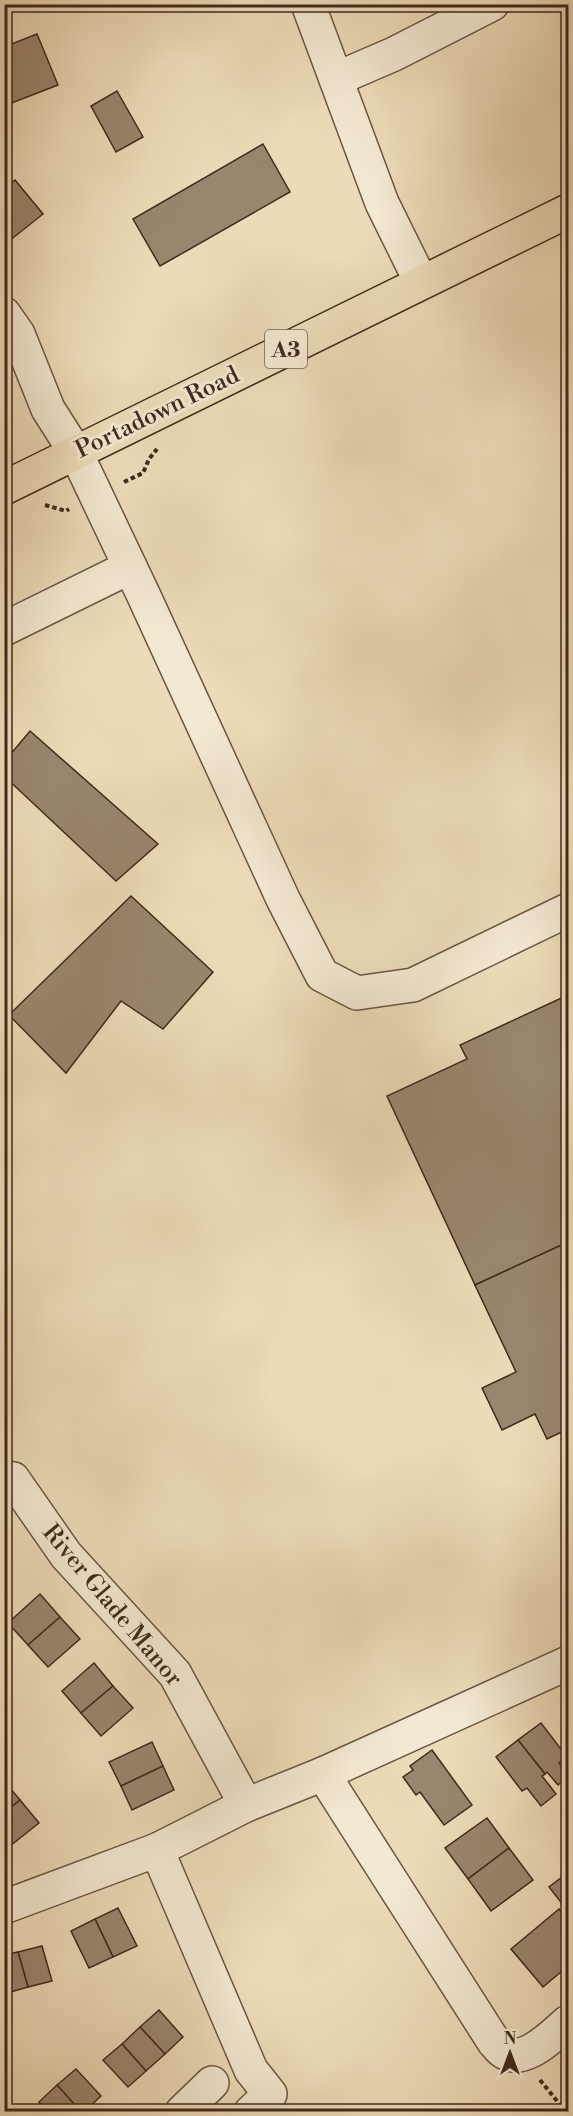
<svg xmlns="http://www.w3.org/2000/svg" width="573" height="2116" viewBox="0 0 573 2116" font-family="'Libre Bodoni',serif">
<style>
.building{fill:#99866e;stroke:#402a1d;stroke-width:1.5}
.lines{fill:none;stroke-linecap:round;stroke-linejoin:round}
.minor-casing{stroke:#6b5644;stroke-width:36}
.highway-casing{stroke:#402a1d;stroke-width:36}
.path{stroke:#402a1d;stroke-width:4;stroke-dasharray:4.5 3;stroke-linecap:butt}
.minor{stroke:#f3e8d1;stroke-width:33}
.highway{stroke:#ecdbb8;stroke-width:33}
.labels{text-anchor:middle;stroke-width:6;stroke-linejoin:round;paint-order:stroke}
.shield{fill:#f3e8d1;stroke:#766353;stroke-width:1.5}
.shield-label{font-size:22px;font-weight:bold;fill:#402a1d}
.street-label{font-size:24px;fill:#402a1d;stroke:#f3e8d1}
</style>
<rect width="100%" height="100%" fill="#ecdbb8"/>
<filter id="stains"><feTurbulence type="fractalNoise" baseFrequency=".00333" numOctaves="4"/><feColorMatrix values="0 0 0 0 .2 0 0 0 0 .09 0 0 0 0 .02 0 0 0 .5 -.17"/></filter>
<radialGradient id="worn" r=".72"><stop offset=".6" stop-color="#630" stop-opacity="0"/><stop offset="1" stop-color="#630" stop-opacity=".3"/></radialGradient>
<g class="building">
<path d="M37,34L58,85L4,106V47Z"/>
<path d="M117,91L143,137L116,152L91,106Z"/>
<path d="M263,144L290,192L160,266L133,219Z"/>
<path d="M15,180L43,214L4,245V189Z"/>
<path d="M30,731L158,844L116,881L4,776V762Z"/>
<path d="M131,896L213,972L163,1029L121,1001L66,1073L9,1015Z"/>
<path d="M568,995V1242L475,1285L387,1096L467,1059L460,1045Z"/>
<path d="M568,1242V1429L547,1439L535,1414L502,1430L482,1388L516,1372L475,1285Z"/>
<path d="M40,1594L60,1617L28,1645L8,1623Z"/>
<path d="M60,1617L80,1639L48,1667L28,1645Z"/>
<path d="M94,1663L113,1686L81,1713L62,1691Z"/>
<path d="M113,1686L133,1708L101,1736L81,1713Z"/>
<path d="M541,1723L567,1757L559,1763L568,1777L558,1785L547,1772L545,1774L518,1740Z"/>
<path d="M518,1740L545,1774L542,1776L556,1794L541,1806L527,1788L522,1791L496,1757Z"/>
<path d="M152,1742L163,1766L121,1786L109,1762Z"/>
<path d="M432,1750L472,1805L444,1825L420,1792L416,1795L403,1777L413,1770L410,1766Z"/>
<path d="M163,1766L174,1790L132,1810L121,1786Z"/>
<path d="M4,1781L20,1800L4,1813Z"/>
<path d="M20,1800L39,1823L5,1850L4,1813Z"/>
<path d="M487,1818L509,1848L468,1879L445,1848Z"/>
<path d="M509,1848L533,1880L491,1911L468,1879Z"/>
<path d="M566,1874L568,1877L567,1910L549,1887Z"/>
<path d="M118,1908L137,1946L113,1957L95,1919Z"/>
<path d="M559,1909L568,1921V1966L543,1987L511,1949Z"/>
<path d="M95,1919L113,1957L89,1968L71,1931Z"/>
<path d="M42,1946L52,1981L28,1987L18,1952Z"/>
<path d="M18,1952L28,1987L4,1994V1955Z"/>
<path d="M159,2010L183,2037L165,2054L140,2027Z"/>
<path d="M140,2027L165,2054L146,2071L122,2044Z"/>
<path d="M122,2044L146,2071L128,2087L103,2060Z"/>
<path d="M76,2069L101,2096L84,2112H81L57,2085Z"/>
<path d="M57,2085L81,2112H47L39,2102Z"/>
</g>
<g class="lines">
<defs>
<g id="minor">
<path d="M308,4L382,203L421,282"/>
<path d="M336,79L394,54L492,4"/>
<path d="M4,314L18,334L48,409L76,453L143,594L283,899L322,975L357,993L413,985L568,910"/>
<path d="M4,629L130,567"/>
<path d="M4,1478L13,1479L66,1555L175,1674L246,1805"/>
<path d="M568,1663L323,1774L494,2042C497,2045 500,2050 504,2052C525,2065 554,2034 568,2022"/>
<path d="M157,1850L251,2070L270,2094L251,2112"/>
<path d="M4,1907L157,1850L246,1805L323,1774"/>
<path d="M182,2112L212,2083"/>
</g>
<path id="highway" d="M4,488L568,211"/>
</defs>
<use href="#minor" class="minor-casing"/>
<use href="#highway" class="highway-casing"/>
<g class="path">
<path d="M124,482L143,473L149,459L157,449"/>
<path d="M45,505L66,511L69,509"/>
<path d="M540,2080L566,2112"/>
</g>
<use href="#minor" class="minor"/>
<use href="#highway" class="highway"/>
</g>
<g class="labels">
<rect class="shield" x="265" y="330" width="42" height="38" rx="4.5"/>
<g class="shield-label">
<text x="286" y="357">A3</text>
</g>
<g class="street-label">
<text transform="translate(157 412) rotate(-26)" y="8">Portadown Road</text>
<text transform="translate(113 1605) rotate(50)" y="8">River Glade Manor</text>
</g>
</g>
<rect width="573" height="2116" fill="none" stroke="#ecdbb8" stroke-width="24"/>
<rect x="6" y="6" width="561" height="2104" fill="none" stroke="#402a1d" stroke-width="3"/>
<rect x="12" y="12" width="549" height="2092" fill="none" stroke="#402a1d" stroke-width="1.5"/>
<g transform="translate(510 2053)" stroke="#f3e8d1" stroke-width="4.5" paint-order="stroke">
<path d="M0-4.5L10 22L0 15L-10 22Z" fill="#402a1d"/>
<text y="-9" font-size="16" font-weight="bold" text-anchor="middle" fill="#402a1d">N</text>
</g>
<rect width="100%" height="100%" filter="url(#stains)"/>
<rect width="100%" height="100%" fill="url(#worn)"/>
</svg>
